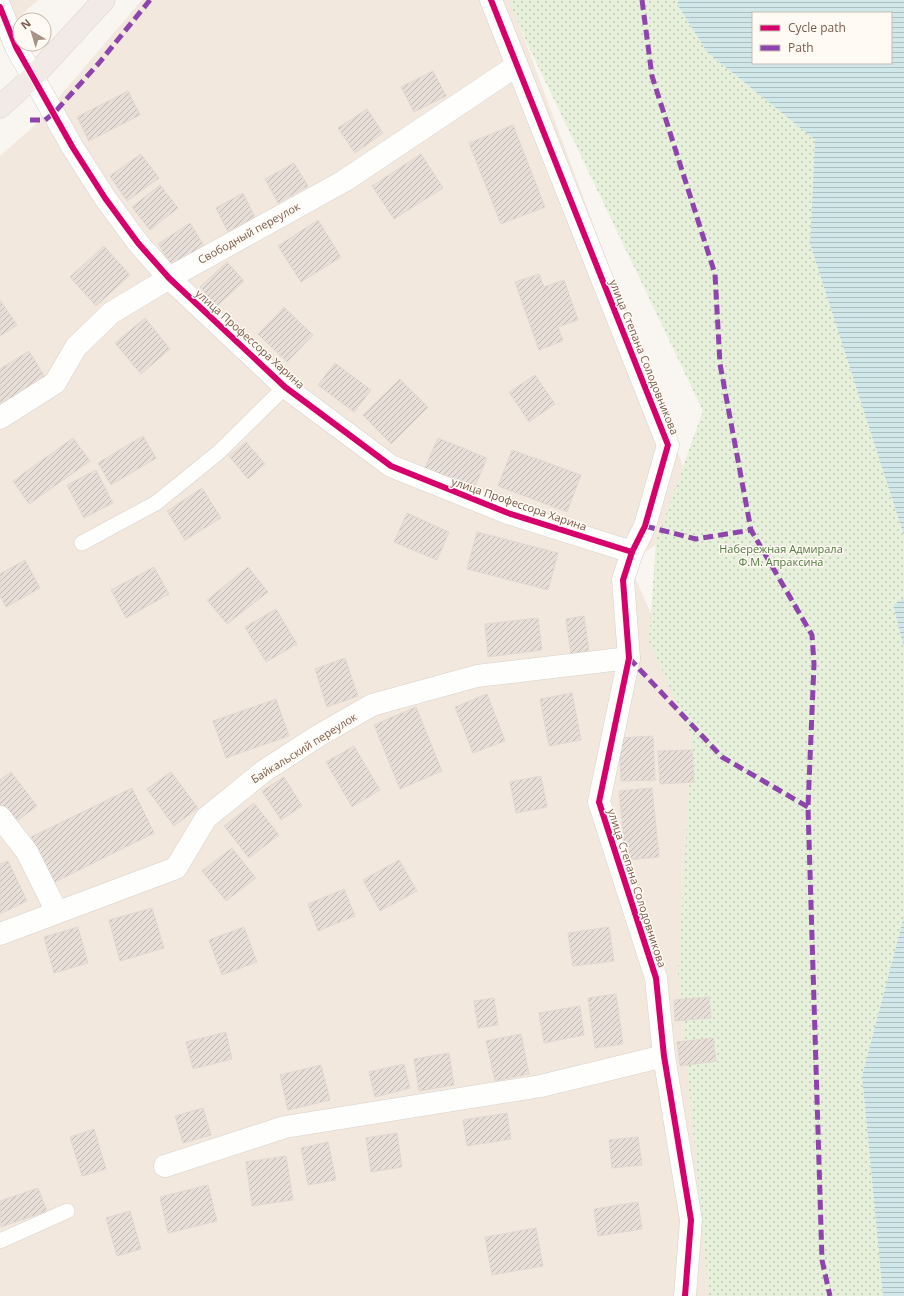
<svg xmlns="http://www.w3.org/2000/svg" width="904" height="1296" viewBox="0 0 904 1296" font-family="'Open Sans',sans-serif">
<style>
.residential{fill:#f2e8de}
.park{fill:url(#park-dots)}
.water{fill:url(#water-rules);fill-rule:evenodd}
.building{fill:url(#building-hatch);stroke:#e2d8d2}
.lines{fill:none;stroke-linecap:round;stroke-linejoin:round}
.lane-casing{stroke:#d7d1cb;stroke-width:16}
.street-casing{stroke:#d7d1cb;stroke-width:23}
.highway-casing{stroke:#dad1cc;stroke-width:23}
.lane{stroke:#fefefd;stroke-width:15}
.street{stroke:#fefefd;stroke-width:22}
.highway{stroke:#f2eae7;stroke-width:22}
.quiet{stroke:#8e44ad;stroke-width:5;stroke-dasharray:10 5;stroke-linecap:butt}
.cycleway-casing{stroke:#fffaf3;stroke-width:8}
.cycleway{stroke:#d6006c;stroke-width:6}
.labels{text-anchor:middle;stroke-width:3;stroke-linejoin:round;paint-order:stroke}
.street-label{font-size:11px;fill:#7a5c4d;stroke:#fffaf3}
.park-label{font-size:11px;fill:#537a41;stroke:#fffaf3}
</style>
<defs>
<pattern id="park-dots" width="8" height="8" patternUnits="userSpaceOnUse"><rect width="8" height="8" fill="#e7f0db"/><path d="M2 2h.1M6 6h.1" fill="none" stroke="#c0c6b4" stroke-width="1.8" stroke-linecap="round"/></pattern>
<pattern id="water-rules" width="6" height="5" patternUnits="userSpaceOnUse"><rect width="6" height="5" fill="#d0e8ea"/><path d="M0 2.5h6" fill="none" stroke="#aebfc0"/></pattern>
<pattern id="building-hatch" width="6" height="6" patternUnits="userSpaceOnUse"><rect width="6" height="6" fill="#e6ded7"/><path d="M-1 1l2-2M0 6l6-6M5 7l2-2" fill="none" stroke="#bfb7b1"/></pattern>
</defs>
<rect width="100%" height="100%" fill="#f9f5f0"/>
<g class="residential">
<path d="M0,0H38L0,34Z"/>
<path d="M142,0H510L700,512L629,564L704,734L756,1296H0V156L35,125Z"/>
</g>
<path class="park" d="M509,0H679L677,4L707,52L815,140L810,244L904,536V598L893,605L904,648V916L862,1076L883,1296H709L678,973L692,737L649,641L656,542L703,411L528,45Z"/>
<g class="water">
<path d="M679,0H904V536L810,244L815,140L707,52L677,4ZM753,13H891V63H753Z"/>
<path d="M904,598V648L893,605Z"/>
<path d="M904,916V1296H883L862,1076Z"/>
</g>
<g class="building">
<path d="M433,71L446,96L414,112L401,87Z"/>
<path d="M128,91L140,115L89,141L77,117Z"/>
<path d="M367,109L383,133L355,153L338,128Z"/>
<path d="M513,125L545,207L501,224L469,143Z"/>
<path d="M141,154L159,178L127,201L110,176Z"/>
<path d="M421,154L443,188L394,219L372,186Z"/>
<path d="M294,163L308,186L278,203L265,179Z"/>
<path d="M160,185L178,208L150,230L132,207Z"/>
<path d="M243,193L255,217L228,232L216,208Z"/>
<path d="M318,220L341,257L301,282L278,246Z"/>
<path d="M190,223L206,249L174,269L158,244Z"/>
<path d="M104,246L130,275L96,306L70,277Z"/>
<path d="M227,262L244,281L217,306L200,287Z"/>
<path d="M539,274L544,287L564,280L578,320L558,327L563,341L539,350L515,282Z"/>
<path d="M0,300L17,325L0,336Z"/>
<path d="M284,307L313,335L287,362L258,334Z"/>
<path d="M145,318L170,349L141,374L115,343Z"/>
<path d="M29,351L46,379L0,408V369Z"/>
<path d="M335,363L371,390L354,412L318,385Z"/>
<path d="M535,375L555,404L529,422L509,392Z"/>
<path d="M400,379L428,407L391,444L363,415Z"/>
<path d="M143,436L156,458L111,485L98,463Z"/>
<path d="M73,438L90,461L29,504L13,481Z"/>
<path d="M438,438L487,458L473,491L424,470Z"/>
<path d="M246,442L265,464L248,479L229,456Z"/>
<path d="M512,450L581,475L567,512L498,486Z"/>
<path d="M96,470L113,503L84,518L67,485Z"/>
<path d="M202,488L221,518L185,540L167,511Z"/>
<path d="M407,513L449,532L437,560L394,542Z"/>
<path d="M477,532L558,553L548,590L467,569Z"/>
<path d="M25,560L40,588L6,607L0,596V574Z"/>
<path d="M154,567L169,594L126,618L111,590Z"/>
<path d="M248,567L268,592L227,624L207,600Z"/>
<path d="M276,609L297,644L266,662L245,627Z"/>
<path d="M584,616L589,651L571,654L566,619Z"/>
<path d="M538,618L542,650L488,657L485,624Z"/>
<path d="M345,658L358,696L327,707L315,669Z"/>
<path d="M572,693L581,740L549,746L540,699Z"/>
<path d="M487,694L505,741L473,753L455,707Z"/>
<path d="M276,699L289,736L226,758L213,721Z"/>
<path d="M416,707L442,771L400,789L374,725Z"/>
<path d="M653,736L655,780L621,781L619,738Z"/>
<path d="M354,746L380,790L352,807L326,762Z"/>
<path d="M692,750L694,782L660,784L658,751Z"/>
<path d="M11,772L37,806L14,823L0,805V780Z"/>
<path d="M171,772L198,808L174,826L147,789Z"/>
<path d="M541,776L547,807L516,813L510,782Z"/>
<path d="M284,777L302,806L281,820L262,791Z"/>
<path d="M132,788L154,833L53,883L31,837Z"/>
<path d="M652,788L659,857L626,860L619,791Z"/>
<path d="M254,803L279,835L249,858L224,826Z"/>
<path d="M232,848L256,878L226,901L202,871Z"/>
<path d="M399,860L417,891L380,911L363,880Z"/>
<path d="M8,861L27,901L0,914V864Z"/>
<path d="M344,889L355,916L318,931L308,904Z"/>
<path d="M152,908L164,948L120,961L109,920Z"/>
<path d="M78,927L88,963L54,973L44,937Z"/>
<path d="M244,927L257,962L222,975L209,940Z"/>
<path d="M609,927L614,961L573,966L568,933Z"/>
<path d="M616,994L623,1044L595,1048L588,998Z"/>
<path d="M709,997L711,1018L675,1021L674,1000Z"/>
<path d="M494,998L498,1025L478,1028L474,1001Z"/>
<path d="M580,1006L584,1035L544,1043L539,1013Z"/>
<path d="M226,1032L232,1059L193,1069L186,1042Z"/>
<path d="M521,1034L529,1074L495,1081L486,1041Z"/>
<path d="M713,1038L716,1061L680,1066L677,1042Z"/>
<path d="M449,1053L454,1085L419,1091L414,1059Z"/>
<path d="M404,1064L410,1088L375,1097L369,1072Z"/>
<path d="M321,1065L330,1100L288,1110L280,1075Z"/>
<path d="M203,1108L211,1135L183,1143L175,1116Z"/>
<path d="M507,1113L511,1139L467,1146L463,1120Z"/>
<path d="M94,1129L106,1169L82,1176L70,1137Z"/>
<path d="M397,1133L402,1167L371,1172L366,1138Z"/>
<path d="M638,1137L642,1165L612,1168L609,1140Z"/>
<path d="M328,1142L336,1180L308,1185L301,1148Z"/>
<path d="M286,1156L293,1200L252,1206L246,1162Z"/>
<path d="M208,1185L217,1221L168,1233L160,1197Z"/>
<path d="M38,1188L47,1211L1,1227L0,1201Z"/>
<path d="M638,1202L642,1229L598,1236L594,1209Z"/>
<path d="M130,1211L141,1249L117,1256L106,1218Z"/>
<path d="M536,1228L543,1266L492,1275L485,1237Z"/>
</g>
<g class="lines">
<defs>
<g id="lane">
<path d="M82,543L156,503L219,452L285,387"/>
<path d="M0,1241L67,1211"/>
</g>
<g id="street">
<path d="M491,0L668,445L645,526L632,552L623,580L629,658L599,802L656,978L664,1056L691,1220L685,1296"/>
<path d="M0,7L16,47L73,148L105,198L138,243L169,278L285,387L391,466L508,513L632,552"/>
<path d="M0,418L55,383L76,347L111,313L169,278L344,181L516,66"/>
<path d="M0,817L27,852L57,912"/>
<path d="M0,934L176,868L206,818L264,771L318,736L372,705L477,676L629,658"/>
<path d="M165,1166L285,1127L541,1086L664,1056"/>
</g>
<path id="highway" d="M0,107L34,76L104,0"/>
</defs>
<use href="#lane" class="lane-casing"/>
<use href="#street" class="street-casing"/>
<use href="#highway" class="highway-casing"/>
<use href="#lane" class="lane"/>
<use href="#street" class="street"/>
<use href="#highway" class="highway"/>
<g class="quiet">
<path d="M642,0L652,76L715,274L720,364L751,530L812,635L814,664L808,807L822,1260L830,1296"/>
<path d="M30,120H45L54,113L99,63L150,0"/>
<path d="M645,526L696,539L751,530"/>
<path d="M629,658L722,757L808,807"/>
</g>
<defs>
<g id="cycleway">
<path d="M491,0L668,445L645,526L632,552L623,580L629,658L599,802L656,978L664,1056L691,1220L685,1296"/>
<path d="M0,7L16,47L73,148L105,198L138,243L169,278L285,387L391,466L508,513L632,552"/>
</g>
</defs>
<use href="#cycleway" class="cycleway-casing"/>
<use href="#cycleway" class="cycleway"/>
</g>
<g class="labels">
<g class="street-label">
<text transform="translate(249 233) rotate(-29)" y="4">Свободный переулок</text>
<text transform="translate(250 339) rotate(42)" y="4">улица Профессора Харина</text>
<text transform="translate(644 357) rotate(68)" y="4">улица Степана Солодовникова</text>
<text transform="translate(519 504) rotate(19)" y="4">улица Профессора Харина</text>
<text transform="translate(304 748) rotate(-32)" y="4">Байкальский переулок</text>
<text transform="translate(637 888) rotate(72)" y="4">улица Степана Солодовникова</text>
</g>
<g class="park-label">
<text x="781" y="553">Набережная Адмирала<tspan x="781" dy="13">Ф.М. Апраксина</tspan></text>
</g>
</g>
<rect x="752" y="12" width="140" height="52" fill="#fffaf3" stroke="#cabbb1"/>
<rect x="760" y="25" width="20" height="6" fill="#d6006c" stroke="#cabbb1"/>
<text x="788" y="32" font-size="12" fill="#7a5c4d">Cycle path</text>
<rect x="760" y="45" width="20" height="6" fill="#8e44ad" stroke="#cabbb1"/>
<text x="788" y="52" font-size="12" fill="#7a5c4d">Path</text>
<g transform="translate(32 32) rotate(322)"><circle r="19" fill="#fffaf3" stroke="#cabbb1"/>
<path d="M0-3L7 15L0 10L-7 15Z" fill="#a69286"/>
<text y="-6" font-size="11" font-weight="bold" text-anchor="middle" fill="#7a5c4d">N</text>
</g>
</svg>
